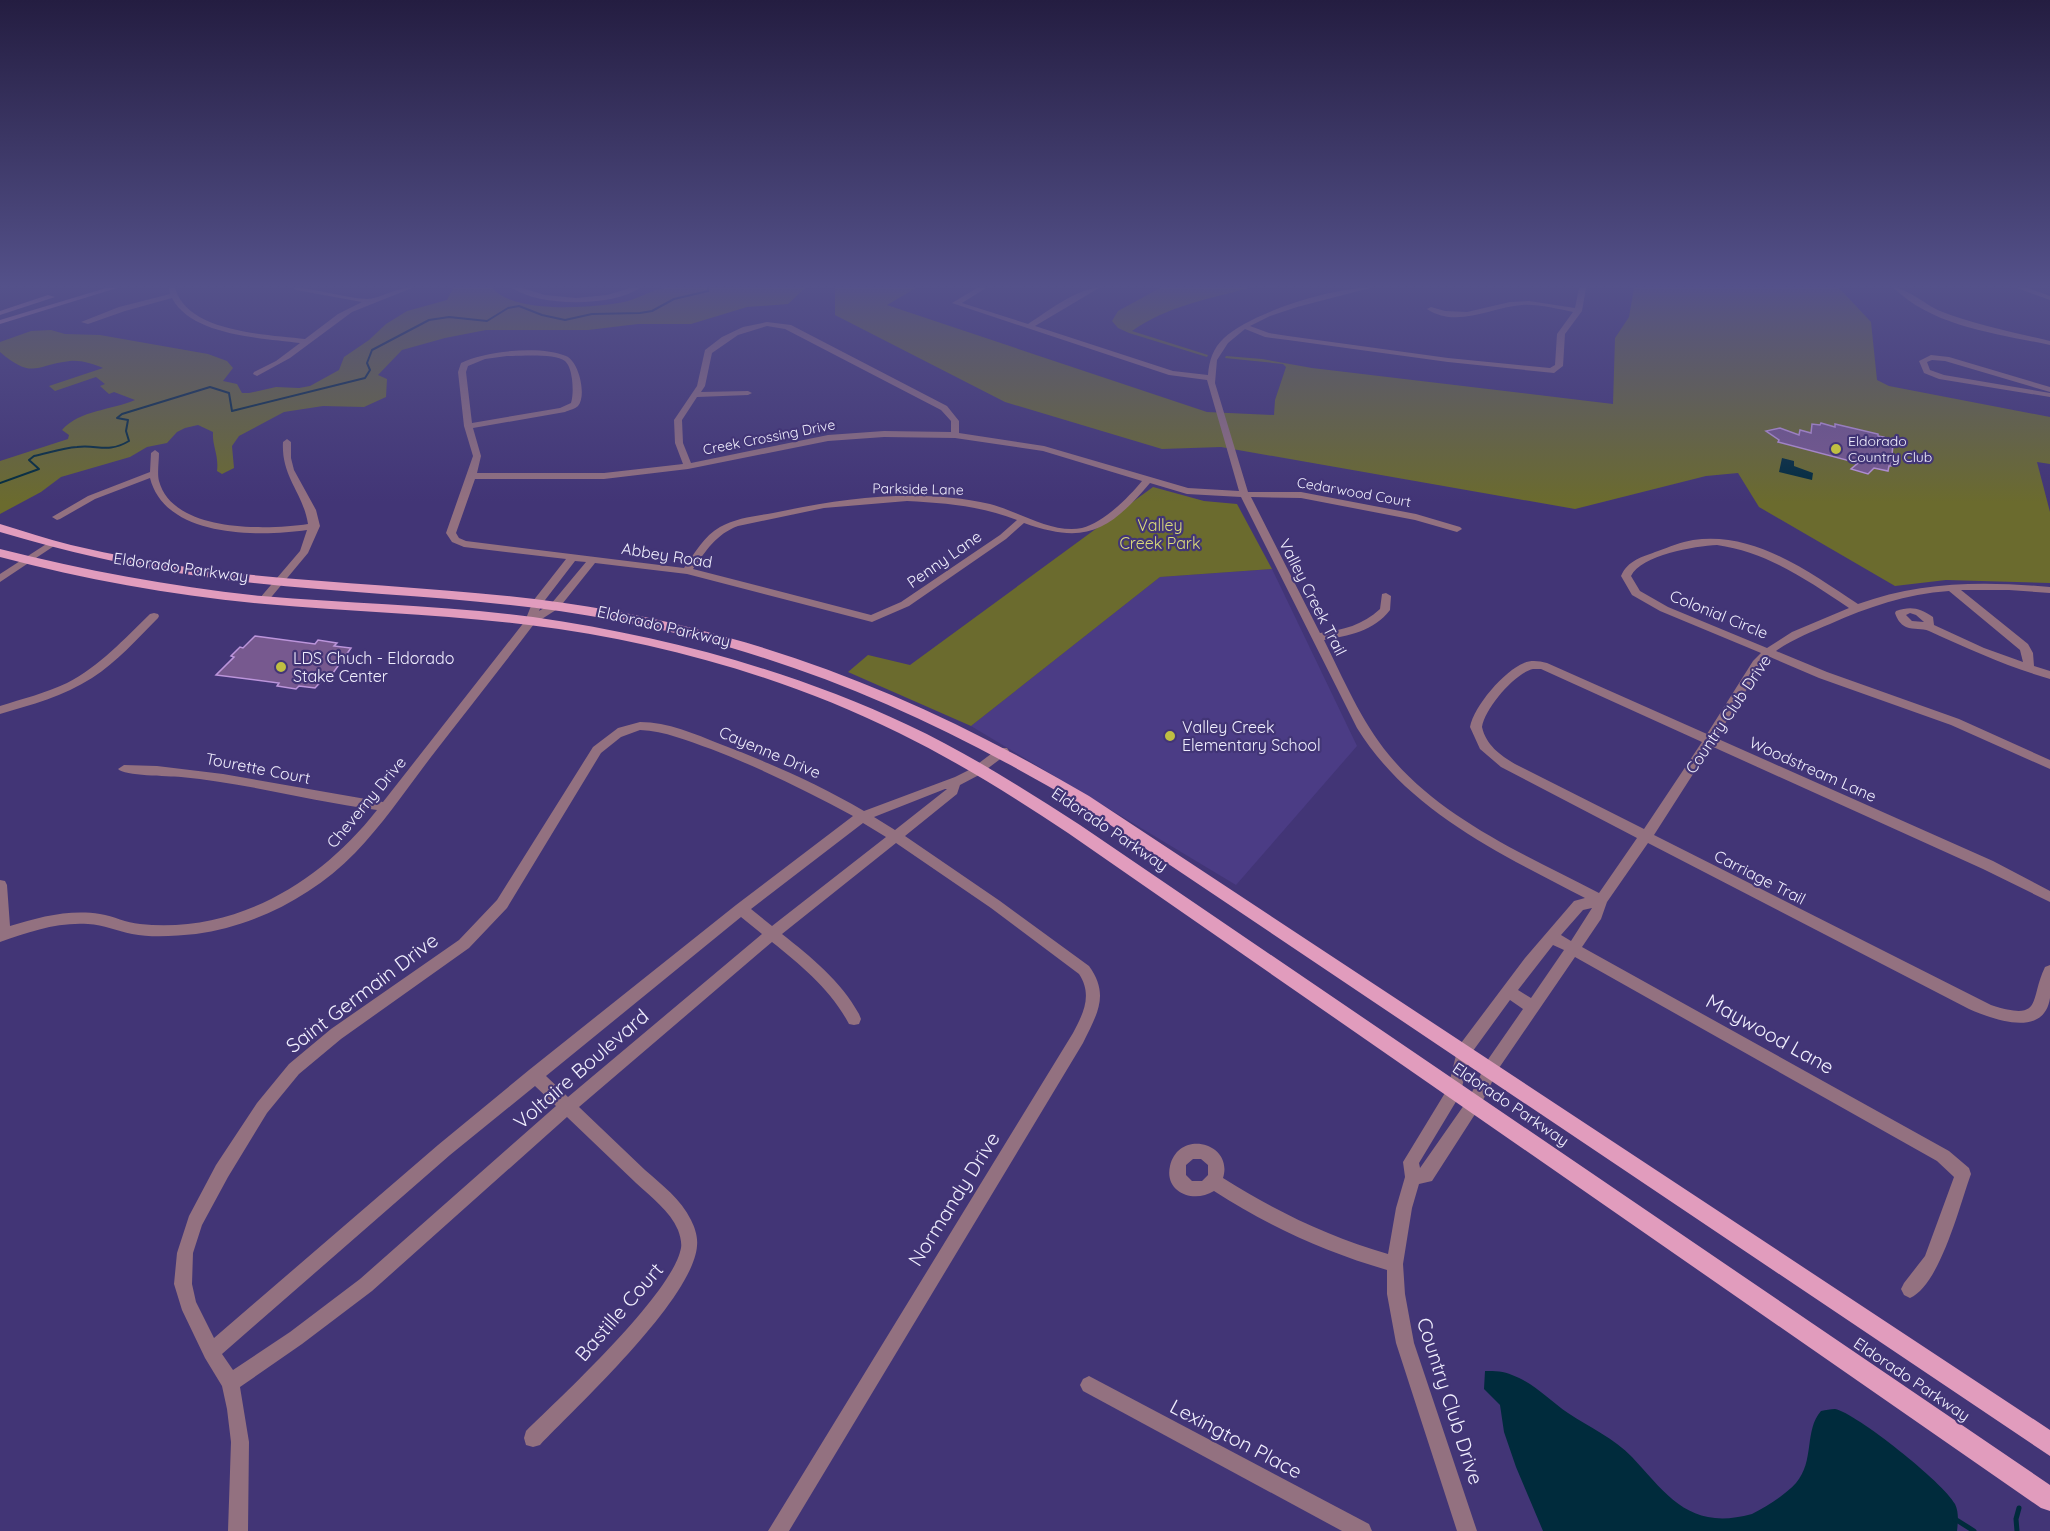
<svg xmlns="http://www.w3.org/2000/svg" width="2050" height="1531" viewBox="0 0 2050 1531" font-family="Quicksand,sans-serif">
<style>
.built{fill:#4b3c85}
.green{fill:#6b6b2e}
.water{fill:#002b3c}
.lines{fill:none;stroke-linecap:round;stroke-linejoin:round}
.stream-far1{stroke:#002b3c;stroke-width:2}
.stream{stroke:#002b3c;stroke-width:5}
.building{fill:#77598f;stroke:#bc95db;stroke-width:1.5}
.minor{fill:#937180;fill-rule:evenodd}
.secondary{fill:#bf8aa3;fill-rule:evenodd}
.primary{fill:#e19cbd;fill-rule:evenodd}
.poi-dot{fill:#bfbe42;stroke:#423576;stroke-width:2}
.labels{text-anchor:middle;stroke-width:4.5;stroke-linejoin:round;paint-order:stroke}
.far-street-label{font-size:14px;fill:#f0eefe;stroke:#423576}
.far-poi-label{font-size:14px;fill:#f0eefe;stroke:#423576;text-anchor:start}
.park-label{font-size:16px;fill:#dadb7a;stroke:#423576}
.street-label{font-size:16px;fill:#f0eefe;stroke:#423576}
.poi-label{font-size:16px;fill:#f0eefe;stroke:#423576;text-anchor:start}
.near-street-label{font-size:20px;fill:#f0eefe;stroke:#423576}
</style>
<rect width="100%" height="100%" fill="#423576"/>
<path class="built" d="M1272,569L1357,746L1236,885L971,726L1160,577Z"/>
<g class="green">
<path d="M453,288H492C515,314 592,308 624,302C639,299 653,288 668,288C713,286 760,288 805,288L788,304L747,307L691,324H638L588,330H486L445,338L402,350L378,375L387,379L386,397L364,407L323,406L284,412L239,436L232,446L234,468L222,474L217,471C219,455 212,446 213,432L198,425L185,428L177,432L167,443L147,447L130,457L61,477L41,492L0,514V461L68,439L69,435L62,430C79,410 113,410 135,400L114,392L109,394L100,386L105,384L96,377L55,391L49,386L103,368C93,364 81,360 70,361C35,365 33,380 0,352V342L31,331L51,330L65,334L100,335L208,354L227,361L233,368L223,381L237,384L242,393H249L276,387L299,388L310,386L339,370L344,357L369,340L386,324L407,311L447,300Z"/>
<path d="M835,288H916L887,305L1207,412L1274,415L1275,400L1286,367L1283,364L1225,358L1226,356L1262,359L1312,368L1613,404L1615,338L1629,317L1634,288H1839L1871,322L1877,380L1889,386L2050,417V464L2037,462L2050,512V583L1946,580L1895,586L1759,507L1738,473L1706,476L1575,509L1221,447L1162,449L1005,402L835,315Z"/>
<path d="M1160,288H1249C1209,299 1167,306 1132,331L1208,355L1207,357L1129,333L1118,328L1112,321L1118,311Z"/>
<path d="M1153,487L1204,501L1237,504L1272,569L1160,577L971,726L848,672L868,655L910,665Z"/>
</g>
<g class="water">
<path d="M1782,458L1794,461V466L1813,473L1812,480L1779,472Z"/>
<path d="M1485,1371C1495,1371 1504,1371 1512,1375C1534,1383 1550,1401 1568,1413C1589,1427 1615,1439 1632,1457C1668,1496 1690,1531 1752,1514C1767,1506 1784,1496 1796,1483C1815,1461 1804,1430 1821,1411C1826,1410 1830,1409 1835,1409C1856,1413 1944,1483 1955,1504C1959,1512 1958,1522 1957,1531H1543L1516,1467L1504,1432L1500,1405L1484,1389Z"/>
</g>
<g class="lines">
<path class="stream-far1" d="M0,483L39,469L29,460L34,456C48,453 63,448 77,447C97,444 107,454 129,441L126,431L128,420L117,418L122,414L210,387L229,393L232,411L365,378L370,370L367,363L372,350L429,320L449,317L487,321L508,308L519,306L542,315L565,320L592,314L640,313L652,311L674,299L708,291V288"/>
<g class="stream">
<path d="M1955,1519L1974,1531"/>
<path d="M2017,1531L2016,1519L2019,1508"/>
</g>
</g>
<g class="building">
<path d="M1821,423L1835,427V424L1878,434V436L1884,437L1883,442L1893,444L1891,466H1889L1888,471L1874,468L1868,474L1851,469L1858,463L1778,442L1779,440L1766,431L1780,428L1799,435L1800,430L1811,433L1812,424L1820,425Z"/>
<path d="M255,636L315,644L318,640L337,643L334,646L351,648L333,673H329L315,688L299,686L296,689L277,686L279,683L216,675L234,657L231,656L240,647L243,648Z"/>
</g>
<g class="lines">
<g class="minor">
<path d="M169,288H175C188,333 266,334 305,339L338,314L362,302L296,290L293,288C318,288 342,298 367,299C380,299 395,287 412,288L352,312L290,358L257,376L253,374L254,372L276,361L300,343C262,338 192,336 172,298L125,311L88,324L81,322L119,307L170,294Z"/>
<path d="M512,288H522L545,295L576,298L607,295L630,288H640C611,307 541,307 512,288Z"/>
<path d="M977,288H986L962,303L1028,324C1047,312 1077,288 1099,288L1035,326L1173,371L1208,375C1209,361 1213,348 1224,338C1251,313 1332,287 1370,288L1297,307L1270,316L1250,326L1269,333L1288,336L1448,358L1550,368L1555,365L1557,334L1573,312C1557,309 1539,304 1522,305C1491,307 1457,329 1427,309L1431,307L1445,311L1467,312L1510,302L1529,301L1575,308L1579,288H1586L1582,311L1565,334L1563,366L1554,373L1448,362L1288,340L1265,337L1245,329L1228,343L1217,360L1215,383L1248,492H1301L1416,514L1460,527L1462,529L1457,532L1415,520L1301,498L1251,497L1320,633C1343,630 1363,625 1380,609L1382,594L1386,593L1391,596L1390,610C1374,631 1348,636 1324,640C1343,678 1361,721 1389,755C1443,820 1526,855 1599,893L1637,838L1501,767L1480,749L1470,727C1474,706 1504,671 1524,663C1531,660 1539,661 1547,663L1707,734L1753,661L1761,653L1660,611L1632,595L1621,576C1628,560 1642,557 1658,551C1669,547 1681,542 1693,540C1755,531 1809,572 1858,604C1920,581 1985,581 2050,587V593L2009,590H1961L2028,644L2033,653L2034,666L2050,671V679C2008,667 1969,649 1929,631C1922,628 1914,630 1906,627C1900,624 1897,619 1895,613L1896,611C1911,606 1920,608 1933,617L1934,625L1984,648L2023,662L2020,650L1949,591C1906,594 1868,607 1830,624C1811,632 1793,639 1776,651L1827,672L1959,719L2050,760V769L1951,725L1819,678L1770,657L1761,667L1716,738L1993,861L2050,891V902L1983,869L1711,746L1654,835L1991,1005C2044,1022 2029,1000 2045,967L2050,965C2050,976 2050,988 2050,998C2044,1039 1992,1019 1969,1009L1648,843L1607,902L1601,919L1582,947L1949,1151L1969,1168L1971,1174C1960,1204 1940,1285 1910,1298L1904,1295L1901,1289L1904,1283L1925,1256L1954,1177L1937,1161L1575,957L1499,1068L1479,1108L1432,1181L1419,1184L1412,1208L1403,1264L1405,1294L1414,1343L1477,1531H1457L1396,1343L1387,1294V1270C1325,1252 1268,1226 1214,1191C1193,1204 1164,1192 1170,1166C1179,1128 1234,1143 1223,1178C1275,1211 1329,1237 1388,1254L1396,1208L1405,1177L1403,1162L1448,1088L1458,1047L1525,958L1574,901L1585,898C1501,854 1409,812 1357,728L1241,497L1187,494L1150,483C1109,531 1086,545 1024,523L1006,539L909,606L872,622L687,574L595,563L559,608L534,624C500,669 465,713 431,757C406,790 383,824 355,853C313,896 255,926 196,934C176,936 152,938 132,934C117,931 104,925 88,924C57,922 29,932 0,942V880L5,881L7,885L10,926C39,917 70,909 100,914C114,916 126,923 140,924C235,934 320,883 377,810C311,801 246,783 181,777C168,776 124,776 118,769L124,765L157,766L223,774L383,802L525,621L533,601L566,559L464,547L452,542L446,533L473,456L464,426L458,372L461,363C485,351 541,345 566,356C579,361 587,396 578,406C575,409 569,410 565,412L473,428L481,456L477,473H604L683,464L675,443L674,420L697,386L705,350L722,337L743,327L767,322L791,325L947,406L959,421V433L1044,446L1188,488L1239,491L1207,380L1169,375L952,303ZM767,326L785,329L941,410L951,421V432L884,431L828,435L691,463L683,443L682,420L697,397L748,395L752,393L748,391L701,392L705,386L712,353L738,335ZM507,356C520,356 555,353 565,361C570,366 571,373 572,379C573,388 573,396 571,403L560,408L472,423L466,372L468,366L485,359ZM884,437L955,438L1043,451L1142,481C1129,497 1103,523 1082,528C1052,534 1018,511 990,504C918,488 844,498 773,513C755,516 736,518 720,527C704,536 695,553 684,568L466,541L459,538L456,533L475,479H604L688,469L828,441ZM907,501C945,503 981,506 1017,520L1000,535L901,602L871,615L693,569C706,551 716,534 738,526L824,508ZM1717,545C1767,552 1807,580 1849,608L1792,632L1767,648L1668,607L1640,591L1631,576C1641,555 1695,546 1717,545ZM575,561L586,562L551,604L539,611L542,604ZM1910,613L1916,615L1924,622L1912,621L1906,615ZM1533,669H1541L1702,742L1644,829L1515,764C1500,755 1486,745 1482,727C1485,708 1515,673 1533,669ZM1592,908L1571,941L1561,935L1583,910ZM1553,945L1564,950L1531,998L1518,990ZM1510,1000L1523,1009L1489,1058L1469,1098L1420,1168L1419,1163L1460,1095L1470,1055ZM1193,1159H1201L1208,1165V1175L1202,1181H1192L1186,1175V1165Z"/>
<path d="M1894,288C1907,288 1926,305 1940,311C1975,325 2013,332 2050,341V345C1999,334 1933,327 1894,288Z"/>
<path d="M2017,288H2028L2050,296V300Z"/>
<path d="M1931,355L1949,357L2050,387V392L1945,361L1932,360L1927,362L1930,370L1944,375L2050,393V397L1939,379L1924,373L1919,361Z"/>
<path d="M287,439L291,442V458L294,470L316,510L320,526L308,553L268,601L264,602L259,599L300,551L307,530C259,537 165,538 150,478L95,499L60,519L57,520L52,517L88,496L150,472L151,453L155,450L159,453C159,461 157,473 159,481C173,533 267,530 308,524C303,492 281,477 283,442Z"/>
<path d="M51,541L56,544L54,546L0,582V574Z"/>
<path d="M154,613L158,614L159,616L158,618C137,639 117,662 92,678C64,696 31,705 0,714V706C22,699 46,693 67,683C100,666 124,639 150,614Z"/>
<path d="M640,722C668,722 695,734 720,744C770,763 818,784 864,811L955,777L971,769L999,748H1007L1009,751L1007,754L979,775L960,785L957,794L905,836L1000,901L1089,966C1110,995 1097,1014 1083,1043L789,1531H768L1073,1033C1083,1014 1093,995 1079,974L991,908L896,843L782,934C811,957 841,981 859,1014L861,1019L859,1024L854,1025L849,1024C831,990 801,965 772,942L579,1107C601,1128 623,1149 645,1170C662,1185 681,1199 691,1220C695,1228 698,1237 697,1246C693,1299 578,1405 540,1445L533,1447L526,1445L524,1438L526,1431C562,1396 673,1293 681,1248C682,1243 680,1235 678,1230C670,1211 651,1197 636,1183C613,1161 590,1139 567,1117L372,1291L302,1344L240,1387L249,1442L248,1531H228L231,1442L227,1409L222,1386L205,1358L182,1310L174,1284L177,1253L189,1216L216,1165L257,1103L289,1064L331,1029L459,940L497,900L593,747L618,728ZM640,730C665,731 688,741 711,749C760,768 807,791 853,816L736,905L529,1070L438,1145L214,1338L196,1302L192,1284L193,1253L202,1225L228,1177L267,1113L299,1074L341,1039L469,948L507,908L601,753L621,737ZM947,789L895,830L874,817L945,789ZM863,823L886,837L772,926L751,909ZM741,917L762,934L568,1097L546,1076ZM535,1086L556,1106L360,1279L290,1332L233,1370L222,1354L450,1155Z"/>
<path d="M1089,1376L1369,1524L1372,1531H1342L1083,1391L1080,1385L1083,1379Z"/>
</g>
<g class="secondary">
<path d="M106,288H117L0,324V320Z"/>
<path d="M48,295L55,297L0,315V311Z"/>
</g>
<g class="primary">
<path d="M0,524C24,531 47,539 71,545C114,555 157,563 200,569C338,587 477,586 614,611C790,644 936,706 1089,796L2050,1430V1456L1079,804C930,716 785,652 614,620C477,594 336,596 198,576C131,567 65,551 0,532Z"/>
<path d="M0,549C87,571 173,587 262,596C352,604 444,605 533,617C663,636 789,669 908,725C968,753 1024,789 1080,825L2050,1485V1511L2041,1508L1068,833C1014,797 958,762 899,733C783,676 657,641 529,625C441,614 353,612 265,604C175,596 87,580 0,557Z"/>
</g>
</g>
<linearGradient id="sky" x2="0" y2="1"><stop stop-color="#241d41"/><stop offset="0.57" stop-color="#54518a"/><stop offset="1" stop-color="#54518a" stop-opacity="0"/></linearGradient>
<rect width="2050" height="502" fill="url(#sky)"/>
<g class="poi-dot">
<circle cx="1836" cy="449" r="6"/>
<circle cx="281" cy="667" r="6"/>
<circle cx="1170" cy="736" r="6"/>
</g>
<g class="labels">
<g class="far-street-label">
<text transform="translate(769 437) rotate(-11)" y="5">Creek Crossing Drive</text>
<text transform="translate(918 489) rotate(1)" y="5">Parkside Lane</text>
<text transform="translate(1354 492) rotate(10)" y="5">Cedarwood Court</text>
</g>
<g class="far-poi-label">
<text x="1848" y="446">Eldorado<tspan x="1848" dy="16">Country Club</tspan></text>
</g>
<g class="park-label">
<text x="1160" y="531">Valley<tspan x="1160" dy="18">Creek Park</tspan></text>
</g>
<g class="street-label">
<text transform="translate(667 555) rotate(9)" y="6">Abbey Road</text>
<text transform="translate(944 559) rotate(-35)" y="6">Penny Lane</text>
<text transform="translate(181 567) rotate(8)" y="6">Eldorado Parkway</text>
<text transform="translate(1313 597) rotate(63)" y="6">Valley Creek Trail</text>
<text transform="translate(1719 614) rotate(22)" y="6">Colonial Circle</text>
<text transform="translate(664 626) rotate(13)" y="6">Eldorado Parkway</text>
<text transform="translate(1728 714) rotate(-56)" y="6">Country Club Drive</text>
<text transform="translate(770 752) rotate(23)" y="6">Cayenne Drive</text>
<text transform="translate(258 768) rotate(11)" y="6">Tourette Court</text>
<text transform="translate(1813 769) rotate(24)" y="6">Woodstream Lane</text>
<text transform="translate(366 802) rotate(-50)" y="6">Cheverny Drive</text>
<text transform="translate(1110 829) rotate(34)" y="6">Eldorado Parkway</text>
<text transform="translate(1760 877) rotate(27)" y="6">Carriage Trail</text>
<text transform="translate(1511 1104) rotate(34)" y="6">Eldorado Parkway</text>
<text transform="translate(1912 1379) rotate(34)" y="6">Eldorado Parkway</text>
</g>
<g class="poi-label">
<text x="293" y="664">LDS Chuch - Eldorado<tspan x="293" dy="18">Stake Center</tspan></text>
<text x="1182" y="733">Valley Creek<tspan x="1182" dy="18">Elementary School</tspan></text>
</g>
<g class="near-street-label">
<text transform="translate(362 993) rotate(-37)" y="7">Saint Germain Drive</text>
<text transform="translate(1770 1034) rotate(29)" y="7">Maywood Lane</text>
<text transform="translate(581 1069) rotate(-41)" y="7">Voltaire Boulevard</text>
<text transform="translate(954 1199) rotate(-58)" y="7">Normandy Drive</text>
<text transform="translate(619 1312) rotate(-49)" y="7">Bastille Court</text>
<text transform="translate(1450 1401) rotate(72)" y="7">Country Club Drive</text>
<text transform="translate(1236 1439) rotate(28)" y="7">Lexington Place</text>
</g>
</g>
</svg>
